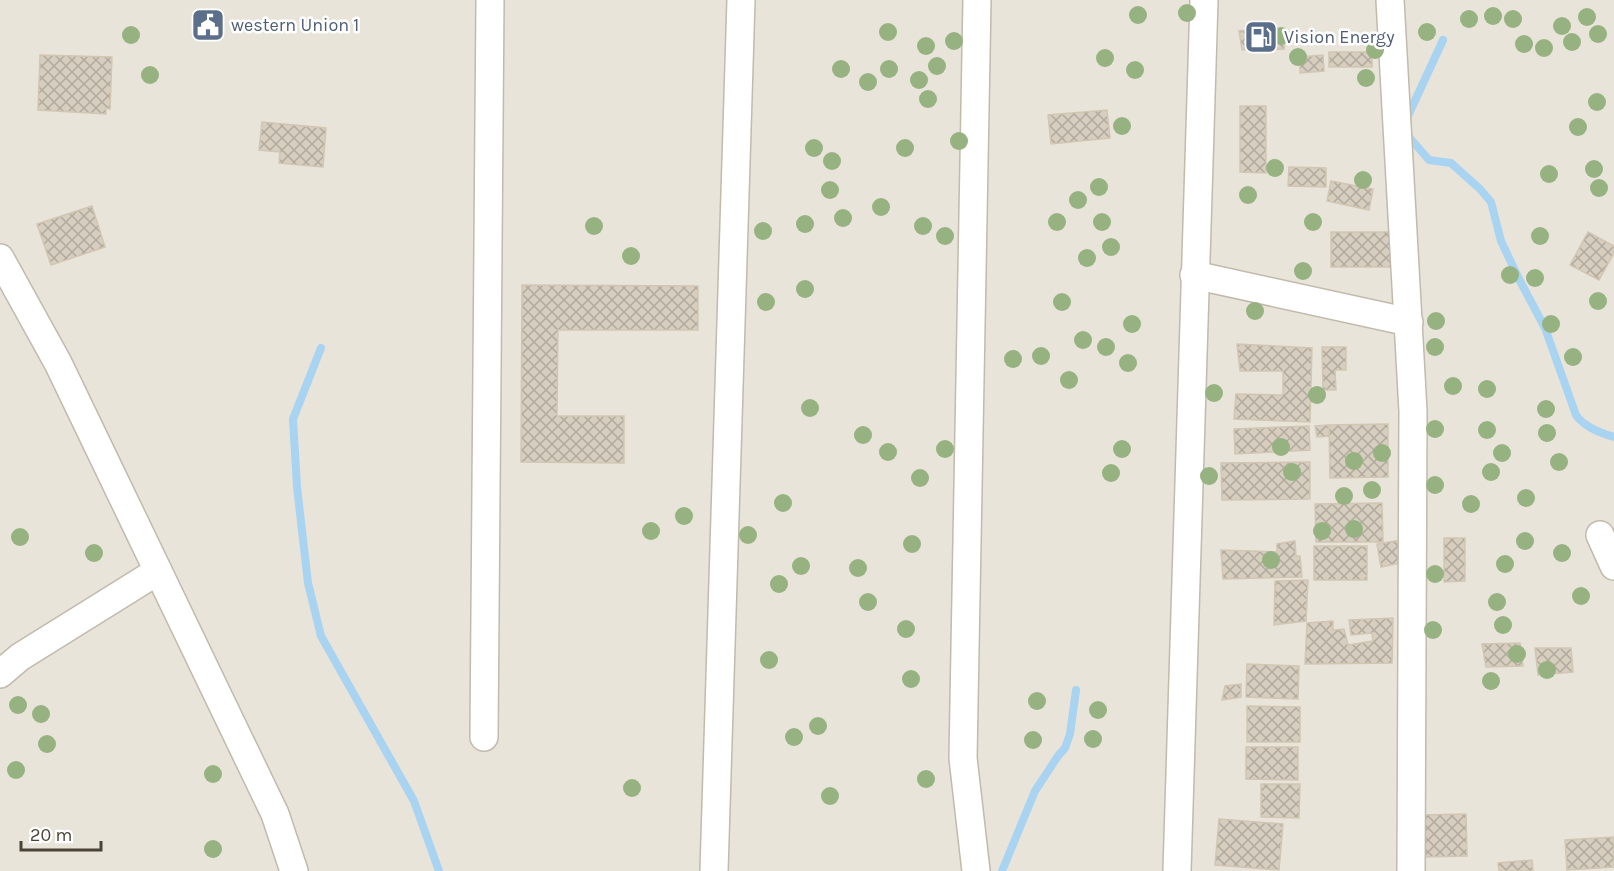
<svg xmlns="http://www.w3.org/2000/svg" width="1614" height="871" viewBox="0 0 1614 871" font-family="Karla,sans-serif">
<style>
.residential{fill:#e9e4d9}
.lines{fill:none;stroke-linecap:round;stroke-linejoin:round}
.stream{stroke:#a8d3f1;stroke-width:8}
.building{fill:url(#building-cross-hatch);stroke:#d2c6b3;stroke-width:1.5}
.minor-casing{stroke:#c1baad;stroke-width:30}
.minor{stroke:#fff;stroke-width:27}
.tree{fill:#96b281}
.labels{text-anchor:middle;stroke-width:5;stroke-linejoin:round;paint-order:stroke}
.service-label{font-size:18px;fill:#4e5e75;stroke:#fff;text-anchor:start}
</style>
<defs>
<pattern id="building-cross-hatch" width="8" height="8" patternUnits="userSpaceOnUse" patternTransform="scale(1.5)"><rect width="8" height="8" fill="#d7cec0"/><path d="M0 0l8 8M0 8l8-8" fill="none" stroke="#b0a99d"/></pattern>
</defs>
<rect width="100%" height="100%" fill="#f5f2eb"/>
<rect class="residential" x="0" y="0" width="1614" height="871"/>
<g class="lines">
<g class="stream">
<path d="M1407,118L1443,40"/>
<path d="M1407,131L1409,137L1429,160L1451,163L1480,189L1491,202L1501,241L1520,281L1545,328L1576,415C1584,427 1600,433 1614,437"/>
<path d="M321,348L293,419L297,487L308,583L321,636L414,801L439,871"/>
<path d="M1002,871L1035,791L1058,756L1065,748L1070,734L1076,690"/>
</g>
</g>
<g class="building">
<path d="M1254,29L1256,48L1242,50L1239,31Z"/>
<path d="M1285,29L1284,49L1258,50L1257,30Z"/>
<rect x="1329" y="52" width="43" height="15"/>
<path d="M40,55L112,57L110,109L106,108V114L38,110Z"/>
<path d="M1323,55L1324,71L1300,73V57Z"/>
<path d="M1240,106H1266V173L1240,172Z"/>
<path d="M1107,110L1110,138L1051,144L1048,115Z"/>
<path d="M262,122L326,128L323,167L279,163L280,152L259,150Z"/>
<path d="M1289,167L1326,168V187L1288,186Z"/>
<path d="M1331,181L1373,189L1369,210L1327,201Z"/>
<path d="M92,206L105,247L51,265L37,224Z"/>
<rect x="1331" y="232" width="66" height="35"/>
<path d="M1588,232L1614,246V253L1599,280L1570,265Z"/>
<path d="M522,285L698,286V330H558L557,416H624V463L521,462Z"/>
<path d="M1237,344L1312,348L1310,422L1234,419L1236,394L1283,395V371H1240Z"/>
<path d="M1322,347H1346V370H1335L1336,390H1323Z"/>
<path d="M1388,424V477L1330,478L1329,425Z"/>
<path d="M1328,425L1329,436L1317,437L1315,426Z"/>
<path d="M1309,426L1310,450L1235,454L1234,429Z"/>
<path d="M1310,462V499L1222,500L1221,463Z"/>
<path d="M1382,503L1383,542H1316L1315,504Z"/>
<path d="M1444,538H1465V581L1444,582Z"/>
<path d="M1401,540L1405,562L1381,567L1377,544Z"/>
<path d="M1295,541L1296,556H1300L1302,577L1223,579L1221,550L1277,552V544Z"/>
<rect x="1314" y="546" width="53" height="34"/>
<path d="M1308,580L1306,621L1274,625L1275,581Z"/>
<path d="M1393,618L1392,663L1305,664L1307,623L1333,621V630L1344,629L1348,645L1373,641L1372,633L1351,635L1349,620Z"/>
<path d="M1520,643L1523,666L1486,667L1482,644Z"/>
<path d="M1535,648H1571L1573,672L1538,675Z"/>
<path d="M1247,664L1299,666L1298,699L1246,697Z"/>
<path d="M1241,684V697L1222,700L1225,686Z"/>
<path d="M1247,706L1300,707V742H1247Z"/>
<path d="M1246,747H1298V780L1246,779Z"/>
<path d="M1261,784H1300L1299,818L1261,817Z"/>
<path d="M1466,814L1467,856L1421,857L1422,815Z"/>
<path d="M1219,819L1283,824L1279,870L1215,865Z"/>
<path d="M1614,837V867L1567,870L1565,840Z"/>
<path d="M1532,860L1533,871H1499L1498,863Z"/>
</g>
<g class="lines">
<defs>
<g id="minor">
<path d="M1390,0L1413,411L1411,871"/>
<path d="M0,258L58,363L275,814L294,871"/>
<path d="M1194,275L1409,322"/>
<path d="M1600,535L1614,566"/>
<path d="M0,674L20,657L158,571"/>
<path d="M484,737L490,0"/>
<path d="M714,871L741,0"/>
<path d="M976,871L963,758L977,0"/>
<path d="M1177,871L1204,0"/>
</g>
</defs>
<use href="#minor" class="minor-casing"/>
<use href="#minor" class="minor"/>
</g>
<g class="tree">
<circle cx="1187" cy="13" r="9"/>
<circle cx="1138" cy="15" r="9"/>
<circle cx="1493" cy="16" r="9"/>
<circle cx="1587" cy="17" r="9"/>
<circle cx="1469" cy="19" r="9"/>
<circle cx="1513" cy="19" r="9"/>
<circle cx="1562" cy="26" r="9"/>
<circle cx="888" cy="32" r="9"/>
<circle cx="1427" cy="32" r="9"/>
<circle cx="1598" cy="34" r="9"/>
<circle cx="131" cy="35" r="9"/>
<circle cx="1281" cy="36" r="9"/>
<circle cx="954" cy="41" r="9"/>
<circle cx="1572" cy="42" r="9"/>
<circle cx="1524" cy="44" r="9"/>
<circle cx="926" cy="46" r="9"/>
<circle cx="1544" cy="48" r="9"/>
<circle cx="1375" cy="50" r="9"/>
<circle cx="1298" cy="57" r="9"/>
<circle cx="1105" cy="58" r="9"/>
<circle cx="937" cy="66" r="9"/>
<circle cx="841" cy="69" r="9"/>
<circle cx="889" cy="69" r="9"/>
<circle cx="1135" cy="70" r="9"/>
<circle cx="150" cy="75" r="9"/>
<circle cx="1366" cy="78" r="9"/>
<circle cx="919" cy="80" r="9"/>
<circle cx="868" cy="82" r="9"/>
<circle cx="928" cy="99" r="9"/>
<circle cx="1597" cy="102" r="9"/>
<circle cx="1122" cy="126" r="9"/>
<circle cx="1578" cy="127" r="9"/>
<circle cx="959" cy="141" r="9"/>
<circle cx="814" cy="148" r="9"/>
<circle cx="905" cy="148" r="9"/>
<circle cx="832" cy="161" r="9"/>
<circle cx="1275" cy="168" r="9"/>
<circle cx="1594" cy="169" r="9"/>
<circle cx="1549" cy="174" r="9"/>
<circle cx="1363" cy="180" r="9"/>
<circle cx="1099" cy="187" r="9"/>
<circle cx="1599" cy="188" r="9"/>
<circle cx="830" cy="190" r="9"/>
<circle cx="1248" cy="195" r="9"/>
<circle cx="1078" cy="200" r="9"/>
<circle cx="881" cy="207" r="9"/>
<circle cx="843" cy="218" r="9"/>
<circle cx="1057" cy="222" r="9"/>
<circle cx="1102" cy="222" r="9"/>
<circle cx="1313" cy="222" r="9"/>
<circle cx="805" cy="224" r="9"/>
<circle cx="594" cy="226" r="9"/>
<circle cx="923" cy="226" r="9"/>
<circle cx="763" cy="231" r="9"/>
<circle cx="945" cy="236" r="9"/>
<circle cx="1540" cy="236" r="9"/>
<circle cx="1111" cy="247" r="9"/>
<circle cx="631" cy="256" r="9"/>
<circle cx="1087" cy="258" r="9"/>
<circle cx="1303" cy="271" r="9"/>
<circle cx="1510" cy="275" r="9"/>
<circle cx="1535" cy="278" r="9"/>
<circle cx="805" cy="289" r="9"/>
<circle cx="1598" cy="301" r="9"/>
<circle cx="766" cy="302" r="9"/>
<circle cx="1062" cy="302" r="9"/>
<circle cx="1255" cy="311" r="9"/>
<circle cx="1436" cy="321" r="9"/>
<circle cx="1132" cy="324" r="9"/>
<circle cx="1551" cy="324" r="9"/>
<circle cx="1083" cy="340" r="9"/>
<circle cx="1106" cy="347" r="9"/>
<circle cx="1435" cy="347" r="9"/>
<circle cx="1041" cy="356" r="9"/>
<circle cx="1573" cy="357" r="9"/>
<circle cx="1013" cy="359" r="9"/>
<circle cx="1128" cy="363" r="9"/>
<circle cx="1069" cy="380" r="9"/>
<circle cx="1453" cy="386" r="9"/>
<circle cx="1487" cy="389" r="9"/>
<circle cx="1214" cy="393" r="9"/>
<circle cx="1317" cy="395" r="9"/>
<circle cx="810" cy="408" r="9"/>
<circle cx="1546" cy="409" r="9"/>
<circle cx="1435" cy="429" r="9"/>
<circle cx="1487" cy="430" r="9"/>
<circle cx="1547" cy="433" r="9"/>
<circle cx="863" cy="435" r="9"/>
<circle cx="1281" cy="447" r="9"/>
<circle cx="945" cy="449" r="9"/>
<circle cx="1122" cy="449" r="9"/>
<circle cx="888" cy="452" r="9"/>
<circle cx="1382" cy="453" r="9"/>
<circle cx="1502" cy="453" r="9"/>
<circle cx="1354" cy="461" r="9"/>
<circle cx="1559" cy="462" r="9"/>
<circle cx="1292" cy="472" r="9"/>
<circle cx="1491" cy="472" r="9"/>
<circle cx="1111" cy="473" r="9"/>
<circle cx="1209" cy="476" r="9"/>
<circle cx="920" cy="478" r="9"/>
<circle cx="1435" cy="485" r="9"/>
<circle cx="1372" cy="490" r="9"/>
<circle cx="1344" cy="496" r="9"/>
<circle cx="1526" cy="498" r="9"/>
<circle cx="783" cy="503" r="9"/>
<circle cx="1471" cy="504" r="9"/>
<circle cx="684" cy="516" r="9"/>
<circle cx="1354" cy="529" r="9"/>
<circle cx="651" cy="531" r="9"/>
<circle cx="1322" cy="531" r="9"/>
<circle cx="748" cy="535" r="9"/>
<circle cx="20" cy="537" r="9"/>
<circle cx="1525" cy="541" r="9"/>
<circle cx="912" cy="544" r="9"/>
<circle cx="94" cy="553" r="9"/>
<circle cx="1562" cy="553" r="9"/>
<circle cx="1271" cy="560" r="9"/>
<circle cx="1505" cy="564" r="9"/>
<circle cx="801" cy="566" r="9"/>
<circle cx="858" cy="568" r="9"/>
<circle cx="1435" cy="574" r="9"/>
<circle cx="779" cy="584" r="9"/>
<circle cx="1581" cy="596" r="9"/>
<circle cx="868" cy="602" r="9"/>
<circle cx="1497" cy="602" r="9"/>
<circle cx="1503" cy="625" r="9"/>
<circle cx="906" cy="629" r="9"/>
<circle cx="1433" cy="630" r="9"/>
<circle cx="1517" cy="654" r="9"/>
<circle cx="769" cy="660" r="9"/>
<circle cx="1547" cy="670" r="9"/>
<circle cx="911" cy="679" r="9"/>
<circle cx="1491" cy="681" r="9"/>
<circle cx="1037" cy="701" r="9"/>
<circle cx="18" cy="705" r="9"/>
<circle cx="1098" cy="710" r="9"/>
<circle cx="41" cy="714" r="9"/>
<circle cx="818" cy="726" r="9"/>
<circle cx="794" cy="737" r="9"/>
<circle cx="1093" cy="739" r="9"/>
<circle cx="1033" cy="740" r="9"/>
<circle cx="47" cy="744" r="9"/>
<circle cx="16" cy="770" r="9"/>
<circle cx="213" cy="774" r="9"/>
<circle cx="926" cy="779" r="9"/>
<circle cx="632" cy="788" r="9"/>
<circle cx="830" cy="796" r="9"/>
<circle cx="213" cy="849" r="9"/>
</g>
<defs>
<symbol id="civic-square" viewBox="-11 -11 22 22"><rect x="-9" y="-9" width="18" height="18" rx="4" fill="#5c6f8a" stroke="#fff"/><path d="M-.6-6.5H3V-4.5H.6V-3L4-1V1h2V6H-6V1h2V-1L-.6-3ZM-1.2 2.5V6h2.4V2.5Z" fill="#fff"/></symbol>
<symbol id="fuel-square" viewBox="-11 -11 22 22"><rect x="-9" y="-9" width="18" height="18" rx="4" fill="#5c6f8a" stroke="#fff"/><path d="M-5.5-6h7V0h2V4h1.3V-2.5L3-4.5l.8-.8L6-3V5H2.5V1h-1V6h-7ZM-4.2-4.7v3.2H.2V-4.7Z" fill="#fff"/></symbol>
</defs>
<g fill-rule="evenodd">
<use href="#civic-square" x="189" y="6" width="38" height="38"/>
<use href="#fuel-square" x="1242" y="18" width="38" height="38"/>
</g>
<g class="labels">
<g class="service-label">
<text x="231" y="31">western Union 1</text>
<text x="1284" y="43">Vision Energy</text>
</g>
</g>
<path d="M21 841v9h80v-9" fill="none" stroke="#4a4338" stroke-width="3"/>
<text x="30" y="841" font-size="18" fill="#4a4338" stroke="#ffffff" stroke-width="4.5" paint-order="stroke">20 m</text>
</svg>
